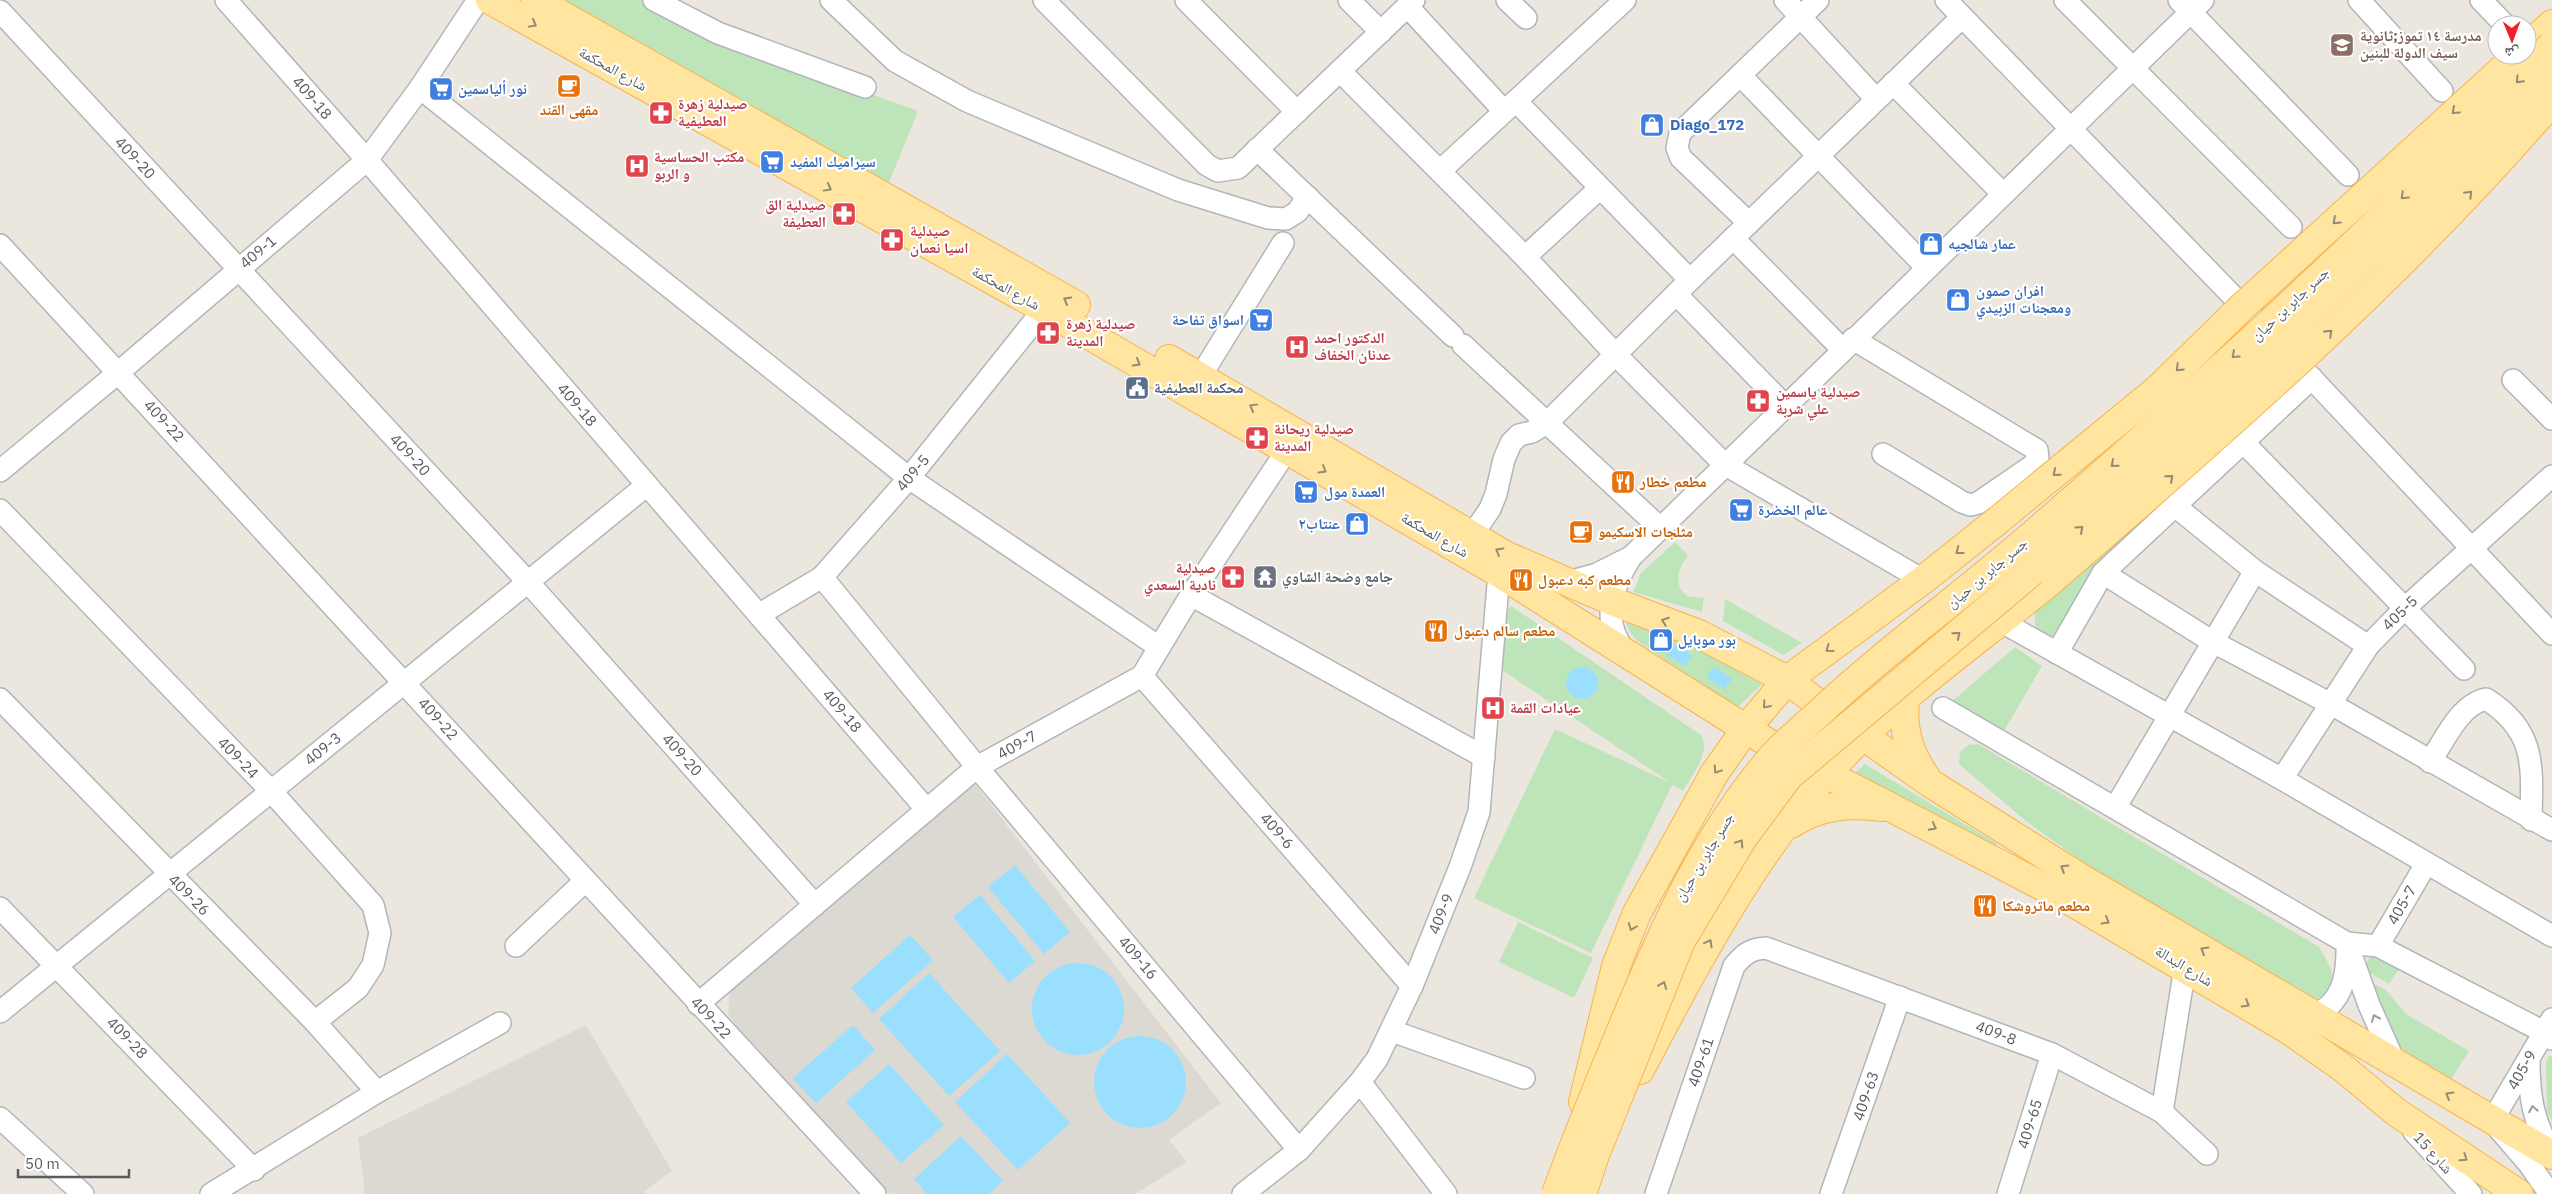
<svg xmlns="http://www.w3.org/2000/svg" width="2552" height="1194" viewBox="0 0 2552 1194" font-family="'IBM Plex Sans','Noto Naskh Arabic',sans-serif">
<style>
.industrial{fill:#dcd9d3}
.green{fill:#bee5b9}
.water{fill:#9bdfff}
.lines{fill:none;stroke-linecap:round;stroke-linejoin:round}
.minor-casing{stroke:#b2b6ba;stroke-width:24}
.major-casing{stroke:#f7b34c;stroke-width:30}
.minor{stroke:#fff;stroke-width:21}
.major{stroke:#ffe5a0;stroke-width:28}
.major-bridge-casing{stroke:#f7b34c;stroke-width:30;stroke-linecap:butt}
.major-bridge{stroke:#ffe5a0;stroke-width:28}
.oneway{stroke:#928c76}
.oneway2{stroke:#9a9da0}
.labels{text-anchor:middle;stroke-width:4.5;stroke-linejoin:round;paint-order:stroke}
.education-label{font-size:15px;font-weight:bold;fill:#785e54;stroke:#fff;text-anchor:start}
.street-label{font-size:15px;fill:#575c60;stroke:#fff}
.shop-label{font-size:15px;font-weight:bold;fill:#366cbe;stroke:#fff;text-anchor:start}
.health-label{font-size:15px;font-weight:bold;fill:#be3a42;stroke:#fff;text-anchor:start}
.food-label{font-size:15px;font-weight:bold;fill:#c56008;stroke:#fff;text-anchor:start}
.service-label{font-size:15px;font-weight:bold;fill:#4e5e75;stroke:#fff;text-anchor:start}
.worship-label{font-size:15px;font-weight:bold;fill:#5b616d;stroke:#fff;text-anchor:start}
</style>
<rect width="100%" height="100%" fill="#ece7de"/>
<g class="industrial">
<path d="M972,780L1221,1103L1169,1140L1187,1162L1135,1194H890L750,1049L728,1014L730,990Z"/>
<path d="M586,1025L672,1171L644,1191L646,1194H365L358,1138Z"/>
</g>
<g class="green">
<path d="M547,0H647L707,35L918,111L886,190Z"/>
<path d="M2151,513L2155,520L2056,642C2041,635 2033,632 2035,613Z"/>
<path d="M1675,542L1688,555C1679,568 1672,583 1687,596L1704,598L1702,612L1633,592L1641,573Z"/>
<path d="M1725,599L1802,643L1783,655L1723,621Z"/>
<path d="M1511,606L1701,735C1712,751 1691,777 1683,791L1672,785L1591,953L1474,898L1555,729L1671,783L1500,669L1508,609Z"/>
<path d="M1625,618L1696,647L1762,684L1737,708L1636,640L1629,631Z"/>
<path d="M2015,647L2042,666L2001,736L1950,703Z"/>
<path d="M1978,744L2319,947C2334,971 2341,986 2312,1002L2127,893L2027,822L1959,764L1960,752L1968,745Z"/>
<path d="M1865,764L1996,843L1999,849L1853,775Z"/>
<path d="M1518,922L1593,958L1574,998L1499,962Z"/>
<path d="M2374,955L2402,964L2389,984L2363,969L2370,957Z"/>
<path d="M2370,982L2386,990L2406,1014L2469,1051L2450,1081L2408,1054L2391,1039Z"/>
<path d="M2549,1056H2552V1121L2547,1111L2546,1063Z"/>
</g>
<g class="water">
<path d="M1673,644L1692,655L1685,666L1667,655Z"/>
<path d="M1714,667L1732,679L1724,689L1707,677Z"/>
<circle cx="1582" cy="683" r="16"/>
<path d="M1015,865L1070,932L1044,954L988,887Z"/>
<path d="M980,895L1035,961L1009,983L953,917Z"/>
<path d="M910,935L933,960L873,1013L851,988Z"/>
<circle cx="1078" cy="1009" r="46"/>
<path d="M929,973L1000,1051L949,1096L879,1019Z"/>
<path d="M853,1025L875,1050L816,1103L793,1078Z"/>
<circle cx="1140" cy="1082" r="46"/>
<path d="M1007,1054L1070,1123L1018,1170L955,1102Z"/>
<path d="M889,1064L944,1125L901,1163L846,1102Z"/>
<path d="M961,1136L1003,1181L989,1194H927L914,1179Z"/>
</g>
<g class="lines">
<defs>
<g id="minor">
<path d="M226,0L367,160L927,810"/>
<path d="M654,0L718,33L865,87"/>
<path d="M831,0L895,61L967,101L1178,190L1268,218L1286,219L1297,212L1308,197"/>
<path d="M1044,0L1207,165L1218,171L1238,168L1414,0"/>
<path d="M1186,0L1297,112"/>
<path d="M1349,0L1381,32"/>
<path d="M1507,0L1526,18"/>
<path d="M1785,0L1876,99"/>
<path d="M1946,0L2253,317"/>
<path d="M2065,0L2291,227"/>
<path d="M2179,0L2348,175"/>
<path d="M2359,0L2442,91"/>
<path d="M2481,0L2505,25"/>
<path d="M1407,6L1504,111"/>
<path d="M0,11L528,582L815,905"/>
<path d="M1340,71L1525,257L1616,355L1724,464L1923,580"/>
<path d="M1740,75L1927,268"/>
<path d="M1893,83L2003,194"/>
<path d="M420,88L909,478L1159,647"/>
<path d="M1516,101L1690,280"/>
<path d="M1257,149L1453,336"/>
<path d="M1440,171L1625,0"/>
<path d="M1749,223L1681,158L1677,148L1680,133L1818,0"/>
<path d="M1733,238L1843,350"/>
<path d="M0,245L875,1194"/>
<path d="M1525,257L1600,188"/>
<path d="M1676,294L1785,406"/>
<path d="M1853,339L2037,450L2038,458L2032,466L1978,503L1970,505L1962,502L1883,454"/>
<path d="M1463,345L1659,527"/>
<path d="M2289,354L2552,634"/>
<path d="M1200,377L1283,243"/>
<path d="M2513,380L2552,419"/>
<path d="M2243,442L2464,669"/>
<path d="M0,471L119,372L367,160L420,88L478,0"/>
<path d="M2175,506L2255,571L2368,646"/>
<path d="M0,510L271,791L373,905L380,933L373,965L358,988L315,1022"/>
<path d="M1472,535L1490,509L1496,494L1504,459L1511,443L1519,435L1532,432L1547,423L1690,280L1962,17"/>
<path d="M2103,573L2213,642L2331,704L2552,830"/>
<path d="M822,577L977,767L1299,1150"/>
<path d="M1568,582L1597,574L1631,557"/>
<path d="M1191,595L1484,757"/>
<path d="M760,614L822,577L909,478L1044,309"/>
<path d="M2002,622L2282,779L2552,936"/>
<path d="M1626,652C1600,623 1612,586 1631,557L2203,0"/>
<path d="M2057,653L2103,573L2312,378"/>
<path d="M1142,676L1412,986"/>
<path d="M0,699L315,1022L377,1092"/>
<path d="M1943,708L2347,943L2378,946L2544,1032L2552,1039"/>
<path d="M2430,762C2444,741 2460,704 2486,699C2537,731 2532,767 2531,820"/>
<path d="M2282,779L2368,646L2405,608L2552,476"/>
<path d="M2115,808L2255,571"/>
<path d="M0,908L254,1170"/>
<path d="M2347,943L2369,1005L2395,1063"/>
<path d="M516,946L585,881"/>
<path d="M2378,946L2426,864"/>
<path d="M698,1004L977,767L1142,676L1191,595L1287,450"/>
<path d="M0,1012L647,485"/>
<path d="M2312,1016C2341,1005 2347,979 2347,951"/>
<path d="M1392,1031L1524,1078"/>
<path d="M2529,1060C2529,1097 2533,1121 2552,1154"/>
<path d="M1360,1082L1446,1194"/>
<path d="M2162,1112L2185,967"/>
<path d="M0,1118L83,1194"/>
<path d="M2414,1132L2471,1194"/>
<path d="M211,1194L377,1092L500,1023"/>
<path d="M1243,1194L1299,1150L1360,1082L1377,1059L1412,986L1460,867L1479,812L1499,573"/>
<path d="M1656,1194L1734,966C1744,954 1750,949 1766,948L2052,1054L2162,1112L2207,1154"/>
<path d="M1831,1194L1900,997"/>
<path d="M2008,1194L2052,1054"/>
<path d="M2550,1194L2529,1164L2492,1121L2552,1019"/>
</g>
<g id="major">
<path d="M490,0L1044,309L1499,573L1770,744"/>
<path d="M535,0L1076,305"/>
<path d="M2527,47L2552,24"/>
<path d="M1169,359L1507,556L1612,601L1699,634L1787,680L1815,701"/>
<path d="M1905,698C1902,728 1908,752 1926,777"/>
<path d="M1855,730L1930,783L2081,878L2552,1155"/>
<path d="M1815,768L2067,899L2287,1029L2343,1068L2396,1112L2519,1194"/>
<path d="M1791,824C1819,805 1850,803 1882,807"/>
<path d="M1640,1070C1701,954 1768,826 1864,735C1923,678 1991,631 2054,578"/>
<path d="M1583,1102L1616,966L1637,913L1714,774L1745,730L1787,680L1923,580L1997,521"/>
</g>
</defs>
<use href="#minor" class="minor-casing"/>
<use href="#major" class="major-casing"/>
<use href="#minor" class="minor"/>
<use href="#major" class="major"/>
<defs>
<g id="major-bridge">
<path d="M1997,521L2159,388L2243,306L2518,55"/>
<path d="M2054,578C2226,429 2400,278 2549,105"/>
<path d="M1556,1194C1576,1138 1599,1083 1622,1028C1661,935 1701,842 1767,763C1781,745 1801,730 1817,715C1885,651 1962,596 2032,535C2212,379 2388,219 2552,45"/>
<path d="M1582,1194L1595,1155L1681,941L1743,838L1789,776L2021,581L2164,454L2552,79"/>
</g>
</defs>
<use href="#major-bridge" class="major-bridge-casing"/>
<use href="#major-bridge" class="major-bridge"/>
</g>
<defs><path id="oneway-chevron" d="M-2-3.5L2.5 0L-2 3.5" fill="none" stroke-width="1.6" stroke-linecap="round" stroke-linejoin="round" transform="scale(1.25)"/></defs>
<g class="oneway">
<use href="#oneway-chevron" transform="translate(533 24) rotate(29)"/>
<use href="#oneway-chevron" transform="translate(2519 80) rotate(133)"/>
<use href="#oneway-chevron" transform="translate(2455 111) rotate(138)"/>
<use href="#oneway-chevron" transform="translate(828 188) rotate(29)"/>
<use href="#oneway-chevron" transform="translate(2469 194) rotate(-45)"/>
<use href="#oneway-chevron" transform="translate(2404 196) rotate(136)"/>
<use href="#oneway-chevron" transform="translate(2336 221) rotate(137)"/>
<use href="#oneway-chevron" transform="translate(1067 300) rotate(-150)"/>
<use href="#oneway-chevron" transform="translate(2329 333) rotate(-44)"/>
<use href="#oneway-chevron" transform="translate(2235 355) rotate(138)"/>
<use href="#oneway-chevron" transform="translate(1137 363) rotate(30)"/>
<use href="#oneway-chevron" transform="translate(2179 368) rotate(136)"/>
<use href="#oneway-chevron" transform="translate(1253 407) rotate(-151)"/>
<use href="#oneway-chevron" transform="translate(2114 464) rotate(139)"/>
<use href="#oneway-chevron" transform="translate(1323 470) rotate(30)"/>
<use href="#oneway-chevron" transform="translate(2056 473) rotate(140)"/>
<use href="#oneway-chevron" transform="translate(2170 478) rotate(-41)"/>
<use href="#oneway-chevron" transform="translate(2080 529) rotate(-42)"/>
<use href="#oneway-chevron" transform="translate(1499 551) rotate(-149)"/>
<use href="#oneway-chevron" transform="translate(1959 551) rotate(142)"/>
<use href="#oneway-chevron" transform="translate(1665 621) rotate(-159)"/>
<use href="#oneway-chevron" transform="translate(1957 635) rotate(-40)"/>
<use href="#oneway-chevron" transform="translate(1829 649) rotate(144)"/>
<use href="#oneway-chevron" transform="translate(1766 705) rotate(131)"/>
<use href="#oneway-chevron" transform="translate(1717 770) rotate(124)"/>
<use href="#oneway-chevron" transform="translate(1933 827) rotate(28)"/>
<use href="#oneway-chevron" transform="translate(1740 843) rotate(-57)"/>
<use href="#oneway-chevron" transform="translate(2064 868) rotate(-148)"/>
<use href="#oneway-chevron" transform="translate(2106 921) rotate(30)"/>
<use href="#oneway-chevron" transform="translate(1632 927) rotate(111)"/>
<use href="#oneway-chevron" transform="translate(1709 943) rotate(-61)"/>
<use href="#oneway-chevron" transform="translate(2204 950) rotate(-149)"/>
<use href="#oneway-chevron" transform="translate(1663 985) rotate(-68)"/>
<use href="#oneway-chevron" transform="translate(2246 1004) rotate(31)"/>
<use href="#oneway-chevron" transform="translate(2449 1095) rotate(-149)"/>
<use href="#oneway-chevron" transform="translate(2464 1158) rotate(34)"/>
</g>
<g class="oneway2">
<use href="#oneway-chevron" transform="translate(2375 1018) rotate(-114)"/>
<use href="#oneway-chevron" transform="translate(2533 1109) rotate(-100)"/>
</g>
<defs>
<symbol id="school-square" viewBox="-11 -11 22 22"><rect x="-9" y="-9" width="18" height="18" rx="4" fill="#8d6e63" stroke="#fff"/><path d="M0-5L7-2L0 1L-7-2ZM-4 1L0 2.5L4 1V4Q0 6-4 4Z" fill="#fff"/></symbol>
<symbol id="cafe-square" viewBox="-11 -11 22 22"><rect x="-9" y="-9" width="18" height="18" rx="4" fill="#e8710a" stroke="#fff"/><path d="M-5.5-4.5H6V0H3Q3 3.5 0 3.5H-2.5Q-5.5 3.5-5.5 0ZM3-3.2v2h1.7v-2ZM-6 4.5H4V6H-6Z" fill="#fff"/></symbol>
<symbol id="supermarket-square" viewBox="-11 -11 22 22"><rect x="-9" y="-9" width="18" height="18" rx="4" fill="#3f7fe0" stroke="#fff"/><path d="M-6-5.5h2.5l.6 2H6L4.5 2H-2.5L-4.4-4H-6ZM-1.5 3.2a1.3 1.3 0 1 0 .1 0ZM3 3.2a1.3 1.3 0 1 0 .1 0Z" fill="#fff"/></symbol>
<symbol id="pharmacy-square" viewBox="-11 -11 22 22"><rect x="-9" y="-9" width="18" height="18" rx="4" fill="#e0444e" stroke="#fff"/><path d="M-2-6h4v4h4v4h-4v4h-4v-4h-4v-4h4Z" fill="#fff"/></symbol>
<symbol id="shop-square" viewBox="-11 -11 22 22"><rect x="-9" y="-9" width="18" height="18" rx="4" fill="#3f7fe0" stroke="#fff"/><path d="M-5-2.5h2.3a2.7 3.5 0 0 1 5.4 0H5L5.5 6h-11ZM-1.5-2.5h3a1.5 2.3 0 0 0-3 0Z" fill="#fff"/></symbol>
<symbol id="hospital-square" viewBox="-11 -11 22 22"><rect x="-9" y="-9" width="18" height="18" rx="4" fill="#e0444e" stroke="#fff"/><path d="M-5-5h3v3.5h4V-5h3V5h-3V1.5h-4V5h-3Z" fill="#fff"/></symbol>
<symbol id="civic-square" viewBox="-11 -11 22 22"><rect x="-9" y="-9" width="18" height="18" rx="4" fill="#5c6f8a" stroke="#fff"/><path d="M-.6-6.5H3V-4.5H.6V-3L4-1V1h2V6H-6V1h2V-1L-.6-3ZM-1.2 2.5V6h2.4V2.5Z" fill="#fff"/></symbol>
<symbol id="restaurant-square" viewBox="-11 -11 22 22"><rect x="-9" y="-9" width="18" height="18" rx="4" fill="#e8710a" stroke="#fff"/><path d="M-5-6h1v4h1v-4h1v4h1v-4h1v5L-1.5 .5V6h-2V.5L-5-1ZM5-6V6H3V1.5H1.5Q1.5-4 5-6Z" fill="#fff"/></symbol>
<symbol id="temple-square" viewBox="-11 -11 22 22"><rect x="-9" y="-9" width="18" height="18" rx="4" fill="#6b7280" stroke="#fff"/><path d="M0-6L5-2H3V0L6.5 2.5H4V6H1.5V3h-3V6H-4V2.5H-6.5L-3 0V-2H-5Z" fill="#fff"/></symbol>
</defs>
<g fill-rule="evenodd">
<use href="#school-square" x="2328" y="31" width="28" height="28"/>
<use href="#cafe-square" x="555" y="72" width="28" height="28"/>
<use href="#supermarket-square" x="427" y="75" width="28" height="28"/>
<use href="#pharmacy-square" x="647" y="99" width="28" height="28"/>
<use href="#shop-square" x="1638" y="111" width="28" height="28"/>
<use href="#supermarket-square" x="758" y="148" width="28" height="28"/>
<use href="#hospital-square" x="623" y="152" width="28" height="28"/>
<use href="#pharmacy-square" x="830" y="200" width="28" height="28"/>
<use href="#pharmacy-square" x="878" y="226" width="28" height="28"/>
<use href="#shop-square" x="1917" y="230" width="28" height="28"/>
<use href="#shop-square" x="1944" y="286" width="28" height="28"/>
<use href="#supermarket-square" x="1247" y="306" width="28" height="28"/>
<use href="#pharmacy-square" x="1034" y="319" width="28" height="28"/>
<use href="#hospital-square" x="1283" y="333" width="28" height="28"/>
<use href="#civic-square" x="1123" y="374" width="28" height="28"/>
<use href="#pharmacy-square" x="1744" y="387" width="28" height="28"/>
<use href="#pharmacy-square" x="1243" y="424" width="28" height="28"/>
<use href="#restaurant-square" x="1609" y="468" width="28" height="28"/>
<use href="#supermarket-square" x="1292" y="478" width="28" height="28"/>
<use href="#supermarket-square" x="1727" y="496" width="28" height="28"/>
<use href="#shop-square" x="1343" y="510" width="28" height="28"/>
<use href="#cafe-square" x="1567" y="518" width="28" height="28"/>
<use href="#pharmacy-square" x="1219" y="563" width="28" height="28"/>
<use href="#temple-square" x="1251" y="563" width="28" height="28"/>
<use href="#restaurant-square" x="1507" y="566" width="28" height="28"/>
<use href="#restaurant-square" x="1422" y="617" width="28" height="28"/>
<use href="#shop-square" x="1647" y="626" width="28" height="28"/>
<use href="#hospital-square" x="1479" y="694" width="28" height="28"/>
<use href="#restaurant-square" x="1971" y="892" width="28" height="28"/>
</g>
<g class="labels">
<g class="education-label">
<text x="2360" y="41">مدرسة ١٤ تموز;ثانوية<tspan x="2360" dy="17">سيف الدولة للبنين</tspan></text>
</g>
<g class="street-label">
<text transform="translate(613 69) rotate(29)" y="5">شارع المحكمة</text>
<text transform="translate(312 98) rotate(49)" y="5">409-18</text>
<text transform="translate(135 158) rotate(47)" y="5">409-20</text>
<text transform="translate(258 252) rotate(-40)" y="5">409-1</text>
<text transform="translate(1006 288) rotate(29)" y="5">شارع المحكمة</text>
<text transform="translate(2290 304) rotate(-43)" y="5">جسر جابر بن حيان</text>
<text transform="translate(577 405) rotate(49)" y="5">409-18</text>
<text transform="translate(164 421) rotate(47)" y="5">409-22</text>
<text transform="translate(410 455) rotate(47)" y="5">409-20</text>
<text transform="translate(913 473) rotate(-50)" y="5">409-5</text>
<text transform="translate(1435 535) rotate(30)" y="5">شارع المحكمة</text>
<text transform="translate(1987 573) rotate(-40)" y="5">جسر جابر بن حيان</text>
<text transform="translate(2400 613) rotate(-44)" y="5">405-5</text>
<text transform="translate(842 711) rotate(50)" y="5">409-18</text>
<text transform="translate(438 719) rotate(48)" y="5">409-22</text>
<text transform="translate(1017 745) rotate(-29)" y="5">409-7</text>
<text transform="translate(323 749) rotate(-39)" y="5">409-3</text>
<text transform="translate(682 755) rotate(48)" y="5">409-20</text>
<text transform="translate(238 758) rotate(46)" y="5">409-24</text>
<text transform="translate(1277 831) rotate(49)" y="5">409-6</text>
<text transform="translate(1704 857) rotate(-59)" y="5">جسر جابر بن حيان</text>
<text transform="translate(189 895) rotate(45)" y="5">409-26</text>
<text transform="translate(2402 905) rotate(-60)" y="5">405-7</text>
<text transform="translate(1441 914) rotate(-68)" y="5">409-9</text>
<text transform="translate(1138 958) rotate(50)" y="5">409-16</text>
<text transform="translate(2184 966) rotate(31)" y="5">شارع البدالة</text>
<text transform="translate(711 1018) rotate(47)" y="5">409-22</text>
<text transform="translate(1996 1033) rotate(21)" y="5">409-8</text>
<text transform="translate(127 1038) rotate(46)" y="5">409-28</text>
<text transform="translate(1701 1062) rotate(-71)" y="5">409-61</text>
<text transform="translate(2522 1070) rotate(-60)" y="5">405-9</text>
<text transform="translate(1866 1096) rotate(-71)" y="5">409-63</text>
<text transform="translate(2030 1124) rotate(-73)" y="5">409-65</text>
<text transform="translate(2433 1153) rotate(48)" y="5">شارع 15</text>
</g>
<g class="shop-label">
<text x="458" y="94">نور ألياسمين</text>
<text x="1670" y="130">Diago_172</text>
<text x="790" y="167">سيراميك المفيد</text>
<text x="1948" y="249">عمار شالجيه</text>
<text x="1976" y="296">افران صمون<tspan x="1976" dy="17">ومعجنات الزبيدي</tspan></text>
<text x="1244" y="325" text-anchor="end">اسواق تفاحة</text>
<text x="1324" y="497">العمدة مول</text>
<text x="1758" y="515">عالم الخضرة</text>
<text x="1340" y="529" text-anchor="end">عنتاب٢</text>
<text x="1678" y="645">بور موبايل</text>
</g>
<g class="health-label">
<text x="678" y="109">صيدلية زهرة<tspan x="678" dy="17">العطيفية</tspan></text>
<text x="654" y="162">مكتب الحساسية<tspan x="654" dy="17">و الربو</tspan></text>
<text x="826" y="210" text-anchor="end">صيدلية الق<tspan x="826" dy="17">العطيفة</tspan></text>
<text x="910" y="236">صيدلية<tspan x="910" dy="17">اسيا نعمان</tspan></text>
<text x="1066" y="329">صيدلية زهرة<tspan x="1066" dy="17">المدينة</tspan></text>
<text x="1314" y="343">الدكتور احمد<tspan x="1314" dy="17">عدنان الخفاف</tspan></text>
<text x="1776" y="397">صيدلية ياسمين<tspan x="1776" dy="17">علي شربة</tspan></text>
<text x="1274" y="434">صيدلية ريحانة<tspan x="1274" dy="17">المدينة</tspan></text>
<text x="1216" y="573" text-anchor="end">صيدلية<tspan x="1216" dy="17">نادية السعدي</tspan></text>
<text x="1510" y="713">عيادات القمة</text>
</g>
<g class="food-label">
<text x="569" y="115" text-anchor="middle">مقهى القند</text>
<text x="1640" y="487">مطعم خطار</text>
<text x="1598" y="537">مثلجات الاسكيمو</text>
<text x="1538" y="585">مطعم كبه دعبول</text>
<text x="1454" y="636">مطعم سالم دعبول</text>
<text x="2002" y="911">مطعم ماتروشكا</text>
</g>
<g class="service-label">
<text x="1154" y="393">محكمة العطيفية</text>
</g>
<g class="worship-label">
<text x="1282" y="582">جامع وضحة الشاوي</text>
</g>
</g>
<g transform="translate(2512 40) rotate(179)"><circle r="24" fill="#ffffff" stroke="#bcbebf"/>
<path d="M0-4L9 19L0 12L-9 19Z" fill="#f02028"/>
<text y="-8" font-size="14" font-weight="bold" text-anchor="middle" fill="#575c60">ش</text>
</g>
<path d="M18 1169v8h111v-8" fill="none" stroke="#575c60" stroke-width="2.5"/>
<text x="25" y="1169" font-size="15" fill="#575c60" stroke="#ffffff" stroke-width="4" paint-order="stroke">50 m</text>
</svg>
